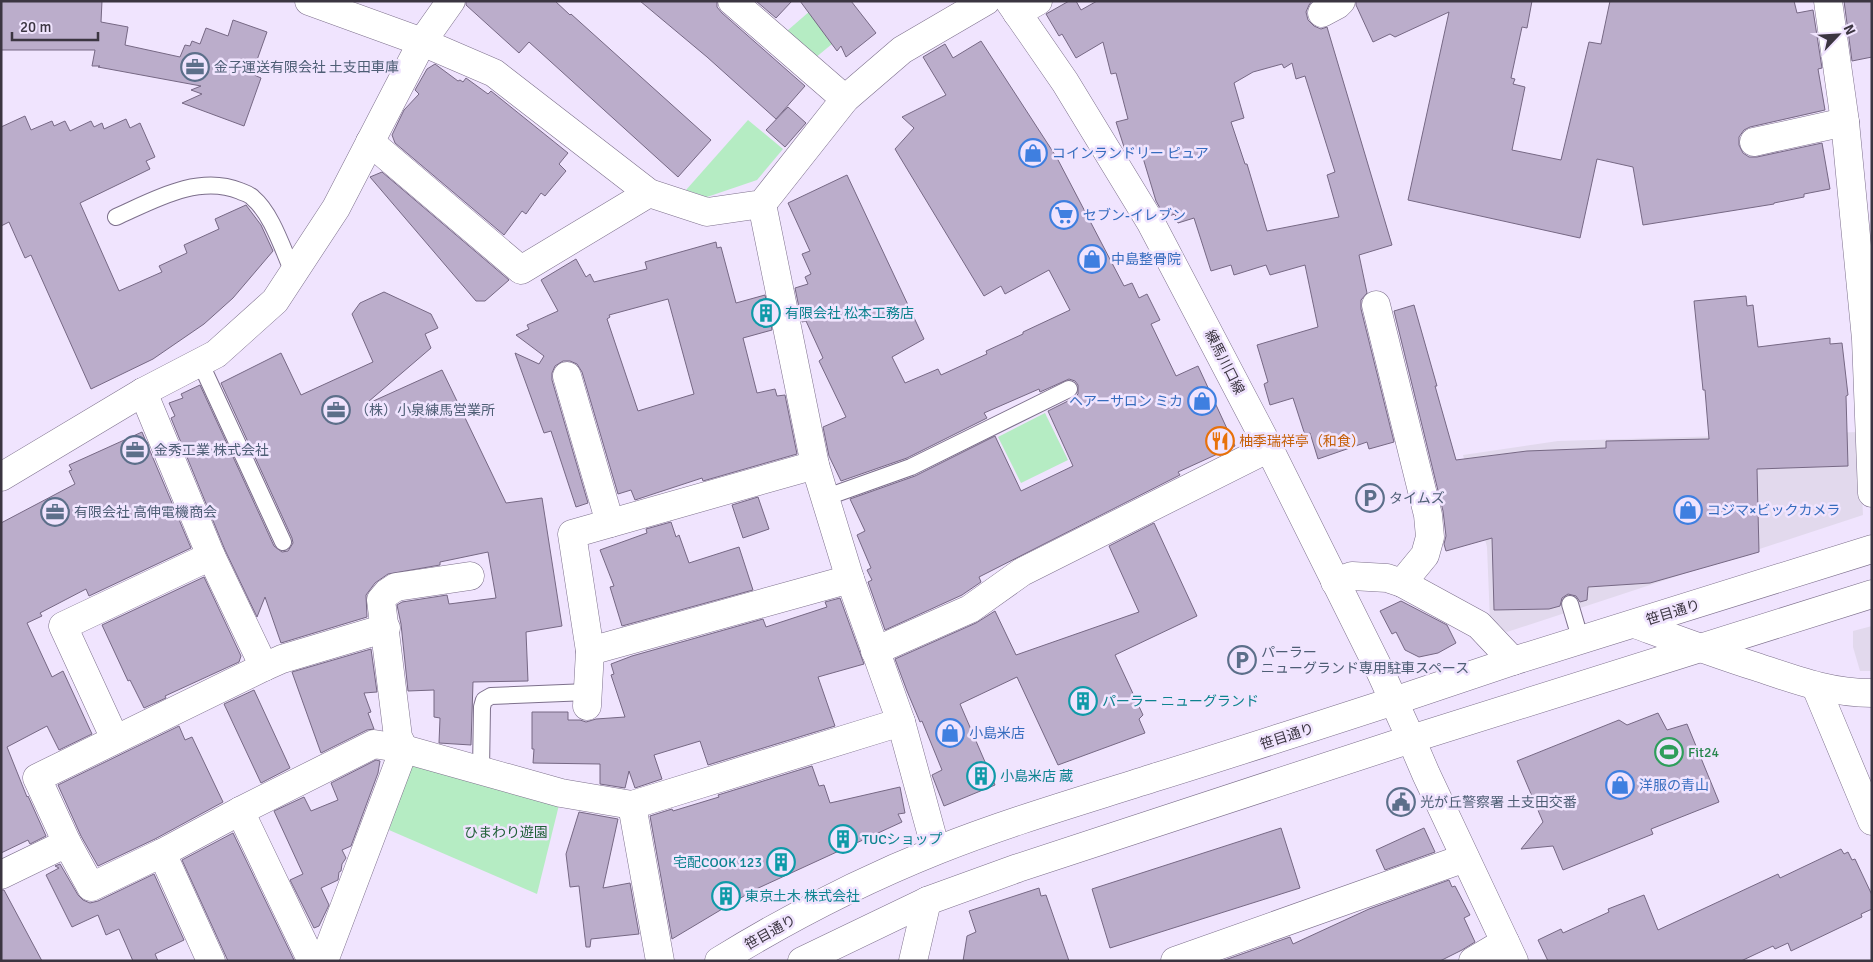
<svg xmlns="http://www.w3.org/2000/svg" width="1873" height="962" viewBox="0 0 1873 962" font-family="Signika,'Noto Sans JP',sans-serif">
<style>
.commercial{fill:#e2d9ed}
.green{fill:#b5ecc3}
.building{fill:#bbadcb;stroke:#766884;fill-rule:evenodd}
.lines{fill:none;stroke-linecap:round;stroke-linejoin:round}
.service-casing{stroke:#7d708c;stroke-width:18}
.minor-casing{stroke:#7d708c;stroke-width:29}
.tertiary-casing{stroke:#7d708c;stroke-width:29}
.secondary-casing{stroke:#7d708c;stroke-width:29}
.primary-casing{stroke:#7d708c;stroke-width:29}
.service{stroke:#fff;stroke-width:16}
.minor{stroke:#fff;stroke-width:28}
.tertiary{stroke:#fff;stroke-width:28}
.secondary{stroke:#fff;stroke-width:28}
.primary{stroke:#fff;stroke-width:28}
.labels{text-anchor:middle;stroke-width:5;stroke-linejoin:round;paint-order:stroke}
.service-label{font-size:14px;fill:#4e5e75;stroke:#f0e4fe;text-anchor:start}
.shop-label{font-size:14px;fill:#366cbe;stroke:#f0e4fe;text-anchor:start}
.culture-label{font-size:14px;fill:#0d838f;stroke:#f0e4fe;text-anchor:start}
.street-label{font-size:14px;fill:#3b3541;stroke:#f0e4fe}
.food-label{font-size:14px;fill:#c56008;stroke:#f0e4fe;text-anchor:start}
.leisure-label{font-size:14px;fill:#27864d;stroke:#f0e4fe;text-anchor:start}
.park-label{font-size:14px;fill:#1f5f37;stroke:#f0e4fe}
</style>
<rect width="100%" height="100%" fill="#f0e4fe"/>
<g class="commercial">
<path d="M1859,432L1863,515L1507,632L1490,621L1487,547L1463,455L1558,441Z"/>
<path d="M1872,626V671H1860L1853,647V631Z"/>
</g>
<g class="green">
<path d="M810,11L832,44L815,58L787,31Z"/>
<path d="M748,120L783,149L757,180L707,197L686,190Z"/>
<path d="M1045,413L1068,460L1021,483L998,437Z"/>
<path d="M419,762L560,801L537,894L389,830L409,768Z"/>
</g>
<g class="building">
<path d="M1,1H102L101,22L128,27L125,45L180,57L185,45L190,46L192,41L200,44L206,28L228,36L233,20L267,32L252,74L261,78L244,126L182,103L202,94L191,90L201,86L98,67L100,66H92L95,50H1Z"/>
<path d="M466,1H555L570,15L571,14L711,140L678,177L529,42L519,53L466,5Z"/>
<path d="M640,1H717V7L722,13L805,86L776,119L707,57Z"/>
<path d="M756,1H792L776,18Z"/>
<path d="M800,1H851L876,33L846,57L841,46L837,51Z"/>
<path d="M1069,1H1076L1081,10L1097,1H1312L1309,5L1306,12L1308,20L1314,26L1321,29L1327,27L1392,245L1359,255L1367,293L1361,300V309L1394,442L1369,449L1367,442L1318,459L1310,433L1305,435L1293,398L1270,405L1264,384L1268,382L1257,345L1318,327L1305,265L1270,275L1266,265L1234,275L1231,265L1211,271L1194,218L1178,223L1175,214L1165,217L1156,201L1140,148L1126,153L1125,150L1116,122L1128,119L1116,73L1111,74L1103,42L1076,58L1062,34L1059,36L1046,14ZM1292,63L1296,79L1305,76L1335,172L1327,175L1339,217L1267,231L1247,164H1245L1231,122L1244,118L1234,83L1253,72L1282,64L1284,68Z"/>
<path d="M1356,1H1532L1527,28L1522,27L1511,78L1515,79L1513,84L1525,87L1512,150L1561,160L1589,42L1601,44L1610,1H1794L1797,13L1813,10L1822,68L1818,69L1825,110L1750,127L1744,130L1739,137V145L1743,153L1749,157H1757L1822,143L1830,189L1804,194V197L1774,203V204L1643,225L1633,167L1597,159L1580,238L1408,200L1449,12L1395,37L1390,34L1373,42L1356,5Z"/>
<path d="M1844,1H1872V57L1852,61Z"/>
<path d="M981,41L1057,158L1124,286L1132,283L1139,298L1147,294L1160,320L1151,324L1176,376L1198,366L1235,446L1178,472L1180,475L979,577L981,582L962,595L885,630L868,582L872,580L867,570L871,568L857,535L865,531L850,499L915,476L995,436L1021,491L1073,466L1048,411L1074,398L1078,394V385L1075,381L1069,379L1040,392L1039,389L984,413L987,418L907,458L841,481L829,456L823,427L846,417L819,361L823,358L806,321L802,322L795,288L808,284L805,277L811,274L802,254L810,251L788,203L847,175L924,339L892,357L905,383L938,369L941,375L987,354L986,351L1023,334V332L1070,310L1049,270L1005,294L1001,286L984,296L895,149L914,128L902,117L946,95L923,57L945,44L953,58Z"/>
<path d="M435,64L458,81L460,80L463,82L466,78L488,94L491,91L568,153L559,164L566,171L545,196L541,193L526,214L522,211L504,235L395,143L392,135L404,110L419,94L415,90L427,69Z"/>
<path d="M788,107L806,123L785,147L766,130Z"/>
<path d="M25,116L31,130L52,121L54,126L65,121L70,131L91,121L94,127L102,123L104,129L126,119L130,128L140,123L155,157L146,161L150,169L80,203L119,291L162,272L159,266L187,253L184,245L219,229L215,219L246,205L261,225L273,251L233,298L204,324L153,359L91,389L31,255L25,258L9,222L1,226V127Z"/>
<path d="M382,172L509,280L485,301H476L370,177Z"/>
<path d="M716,242L717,248L721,247L736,303L765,295L772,330L743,338L757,393L775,389L777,396L785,395L797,454L703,481L702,478L635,500L631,490L618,494L582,372L577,364L570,361H563L555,366L552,373V380L588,503L576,507L551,431L544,433L515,353L539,364L544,356L516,335L529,329L527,325L558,311L541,280L576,259L586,277L590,274L594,282L647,269L645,262ZM668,299L694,394L638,411L607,319L610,317L609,315Z"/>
<path d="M384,292L431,314L438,328L425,334L431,348L368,402L369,403L442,370L506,503L542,498L562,626L526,632L528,681L473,682L471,745L439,743L440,718L434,717V690L408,691L401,624L397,605L402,602L447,595L449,604L496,598L488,552L440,562V565L388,574L375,583L366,595L367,617L281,643L265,597L257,617L225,550L171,418L175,416L169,403L183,398L181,394L200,385L274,546L282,552L288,551L293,543L292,538L221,383L281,353L301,395L373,362L352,314L360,303Z"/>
<path d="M1746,296L1747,306L1753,305L1758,347L1830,338V344L1842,343L1848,395L1846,396L1848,466L1757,469L1759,552L1650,583L1588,587L1587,600L1580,602L1576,596L1568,594L1562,598L1560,606L1549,609L1494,610L1492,538L1446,551L1444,544L1446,536L1443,511L1394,311L1414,305L1437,386H1435L1456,460L1527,451L1606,448V441L1709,439L1705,390H1703L1694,301Z"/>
<path d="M142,432L191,548L89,596L86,589L40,613L42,616L27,623L52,677L63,671L92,734L59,750L47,726L7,747L27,797L28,796L46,836L30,844L28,840L1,853V523L75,484L69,471L72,470L69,465Z"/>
<path d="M758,497L769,529L743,538L732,505Z"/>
<path d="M671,522L676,537L679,535L689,563L739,547L753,590L622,626L610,587L614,586L600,550L647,533L646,529Z"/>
<path d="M1154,523L1197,616L1115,655L1143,715L1139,719L1145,733L1058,765L1017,677L960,704L995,785L944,806L932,775L942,770L922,721L920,722L907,691L895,659L976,623L995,611L1016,655L1139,612L1109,546Z"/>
<path d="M204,577L241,656L239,662L165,696L166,698L144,708L130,680L128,681L102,625Z"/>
<path d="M840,598L864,664L818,677L835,726L708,765L700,741L654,755L662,779L635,788L629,771L625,788L600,784V764L533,763L534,749H532V712H568V720H580L586,722L596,719L625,717L611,675L614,674L611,664L632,656L763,619L766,627L827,607L825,602Z"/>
<path d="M1401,601L1447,625L1456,643L1438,653L1419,657L1405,650L1396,632L1392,634L1380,611Z"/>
<path d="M371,649L377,692L364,693L371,712L368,713L374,729L367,730L321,753L292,672Z"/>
<path d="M254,690L290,768L261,783L224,704Z"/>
<path d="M1658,713L1667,730L1687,724L1719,802L1651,829L1653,834L1563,870L1553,846L1521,849L1543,822L1517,761L1619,720L1627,725Z"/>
<path d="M179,726L185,740L192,737L223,802L155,839L98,866L81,836L58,785Z"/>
<path d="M376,760L380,761L378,773L351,846L342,850L346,858L342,864L341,871L339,872L338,880L321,888L329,905L319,926L314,928L290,880L303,874L274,811L304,797L311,811L338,800L331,783Z"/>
<path d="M812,766L819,786L824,785L830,803L900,787L905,813L898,814L902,822L754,890L672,939L650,816L672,809L673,811L719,797L718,795Z"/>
<path d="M579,812L618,819L603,888L630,883L639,934L591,939L590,947H586L579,886L570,887L566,854Z"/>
<path d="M1281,828L1300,888L1110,948L1092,889Z"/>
<path d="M1424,828L1435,852L1385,870L1376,850Z"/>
<path d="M233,833L294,960L295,961H228L182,860Z"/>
<path d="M1841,849L1844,854L1848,852L1852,860L1855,859L1872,895V909L1861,914L1862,917L1791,951L1788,943L1775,949L1773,946L1741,961H1548L1538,940L1561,929L1563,933L1609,912L1608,909L1644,895L1658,930L1778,874L1780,878Z"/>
<path d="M60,864L78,895L83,900L90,903L98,901L154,874L184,940L155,954L158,961H133L119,929L106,935L98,915L72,927L46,875L59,868L55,866Z"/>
<path d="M1449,880L1452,887L1455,886L1470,915L1464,918L1475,942L1462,950L1440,961H1222L1290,937L1293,944L1369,909Z"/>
<path d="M1039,888L1041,896L1046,895L1069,961H963L967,936L976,932L969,911Z"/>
<path d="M1,890H4L42,961H1Z"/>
</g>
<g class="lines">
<defs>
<g id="service">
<path d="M116,217C154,200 198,174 240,191C244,193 250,194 253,198C270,212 281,244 290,265L297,269"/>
<path d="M200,362L283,542"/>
<path d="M824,498L911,467L1069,389"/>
<path d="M1570,604L1581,641"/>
<path d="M481,770L482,707L484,700L491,696L588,692"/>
</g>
<g id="minor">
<path d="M309,1L422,42L494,73L649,193L707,212L762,204L845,99L902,50L986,1"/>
<path d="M732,1L845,99"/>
<path d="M1828,1L1845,122L1866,339L1872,493"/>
<path d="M1017,13L1038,1"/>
<path d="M1322,13L1337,5L1341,1"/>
<path d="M370,142L521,270L649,193"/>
<path d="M1754,142L1845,122"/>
<path d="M762,204L815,465L850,579L901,722L936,850"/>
<path d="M1376,305L1428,515L1430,537L1425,555L1402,583"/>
<path d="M567,376L610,523"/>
<path d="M143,392L211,556L264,667"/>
<path d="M1,477L143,392L216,354L275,301L336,208L422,42L451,1"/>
<path d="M1335,582L1352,576L1387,578L1402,583L1479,625L1513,661"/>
<path d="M386,628L282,659L264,667L37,778L67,843L91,887L162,853L240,811L374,744L404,749L561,793L632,805L901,722"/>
<path d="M590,651L850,579"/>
<path d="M875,651L970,609L1022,572L1269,448"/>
<path d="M1816,687L1872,821"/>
<path d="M587,706L590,651L572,534L815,465"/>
<path d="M115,739L63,626L211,556"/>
<path d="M632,805L660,961"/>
<path d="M240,811L308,953L322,961"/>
<path d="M162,853L211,961"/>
<path d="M1,875L67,843"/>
<path d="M324,961L404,749L398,737L381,600L387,593L396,587L470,576"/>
<path d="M913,961L927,901"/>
<path d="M1175,961L1465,858"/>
<path d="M1473,961L1505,942"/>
</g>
<g id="tertiary">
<path d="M1635,624C1676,639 1716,654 1757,667C1796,680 1830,693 1872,693"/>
<path d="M1411,739L1426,774L1514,961"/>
</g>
<g id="secondary">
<path d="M719,961C787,919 863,880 938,850C1008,822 1081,801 1153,778C1234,753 1314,727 1394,701"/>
<path d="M802,961L927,901L1018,868L1411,739"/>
</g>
<g id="primary">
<path d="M1009,1L1065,82L1151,223L1269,448L1381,673L1411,739L1872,594"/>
<path d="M1394,701L1513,661L1872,549"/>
</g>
</defs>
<use href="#service" class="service-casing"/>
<use href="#minor" class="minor-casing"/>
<use href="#tertiary" class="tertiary-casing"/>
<use href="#secondary" class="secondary-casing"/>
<use href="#primary" class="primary-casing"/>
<use href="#service" class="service"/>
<use href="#minor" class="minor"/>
<use href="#tertiary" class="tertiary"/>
<use href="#secondary" class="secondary"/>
<use href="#primary" class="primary"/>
</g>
<defs>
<symbol id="office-ring" viewBox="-11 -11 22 22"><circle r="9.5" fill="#f0e4fe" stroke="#5c6f8a" stroke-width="1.5"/><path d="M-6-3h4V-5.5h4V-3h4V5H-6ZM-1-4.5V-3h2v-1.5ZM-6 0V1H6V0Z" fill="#5c6f8a"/></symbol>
<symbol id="shop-ring" viewBox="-11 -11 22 22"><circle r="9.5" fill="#f0e4fe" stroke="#3f7fe0" stroke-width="1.5"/><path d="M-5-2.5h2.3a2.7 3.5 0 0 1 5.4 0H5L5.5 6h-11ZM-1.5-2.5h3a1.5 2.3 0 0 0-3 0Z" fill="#3f7fe0"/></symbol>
<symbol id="supermarket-ring" viewBox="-11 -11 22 22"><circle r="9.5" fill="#f0e4fe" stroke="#3f7fe0" stroke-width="1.5"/><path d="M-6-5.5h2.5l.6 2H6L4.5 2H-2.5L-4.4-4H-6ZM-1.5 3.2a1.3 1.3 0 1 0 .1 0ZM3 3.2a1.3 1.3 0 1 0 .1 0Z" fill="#3f7fe0"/></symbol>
<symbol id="building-ring" viewBox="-11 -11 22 22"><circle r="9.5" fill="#f0e4fe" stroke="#0f9aa8" stroke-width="1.5"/><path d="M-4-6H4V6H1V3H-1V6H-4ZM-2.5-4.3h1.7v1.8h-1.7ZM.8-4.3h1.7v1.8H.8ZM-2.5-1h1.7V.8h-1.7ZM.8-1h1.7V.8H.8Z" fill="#0f9aa8"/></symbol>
<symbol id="restaurant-ring" viewBox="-11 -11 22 22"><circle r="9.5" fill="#f0e4fe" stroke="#e8710a" stroke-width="1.5"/><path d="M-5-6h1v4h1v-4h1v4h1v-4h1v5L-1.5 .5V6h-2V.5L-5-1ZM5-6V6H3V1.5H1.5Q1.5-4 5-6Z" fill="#e8710a"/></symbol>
<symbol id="parking-ring" viewBox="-11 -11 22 22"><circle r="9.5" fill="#f0e4fe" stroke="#5c6f8a" stroke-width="1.5"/><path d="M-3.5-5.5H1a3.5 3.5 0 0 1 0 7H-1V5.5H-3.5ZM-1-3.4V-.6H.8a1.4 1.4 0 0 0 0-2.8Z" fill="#5c6f8a"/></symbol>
<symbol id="stadium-ring" viewBox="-11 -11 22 22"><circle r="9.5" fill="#f0e4fe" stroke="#2e9e5b" stroke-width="1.5"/><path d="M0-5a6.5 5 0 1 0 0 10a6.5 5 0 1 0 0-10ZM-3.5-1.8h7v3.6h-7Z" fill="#2e9e5b"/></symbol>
<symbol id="civic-ring" viewBox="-11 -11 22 22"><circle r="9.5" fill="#f0e4fe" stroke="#5c6f8a" stroke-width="1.5"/><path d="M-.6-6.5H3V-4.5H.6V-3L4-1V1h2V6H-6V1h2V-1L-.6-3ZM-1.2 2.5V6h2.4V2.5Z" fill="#5c6f8a"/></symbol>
</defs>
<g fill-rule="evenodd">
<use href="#office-ring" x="179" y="51" width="32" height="32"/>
<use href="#shop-ring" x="1017" y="137" width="32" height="32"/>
<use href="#supermarket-ring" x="1048" y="199" width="32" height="32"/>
<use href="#shop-ring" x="1076" y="243" width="32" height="32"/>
<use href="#building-ring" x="750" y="297" width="32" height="32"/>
<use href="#shop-ring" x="1186" y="385" width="32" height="32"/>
<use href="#office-ring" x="320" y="394" width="32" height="32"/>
<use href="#restaurant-ring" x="1204" y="425" width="32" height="32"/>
<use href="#office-ring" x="119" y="434" width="32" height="32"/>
<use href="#parking-ring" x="1354" y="482" width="32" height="32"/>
<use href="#shop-ring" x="1672" y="494" width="32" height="32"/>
<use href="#office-ring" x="39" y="496" width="32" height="32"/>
<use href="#parking-ring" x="1226" y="644" width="32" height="32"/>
<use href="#building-ring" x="1067" y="685" width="32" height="32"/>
<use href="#shop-ring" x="934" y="717" width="32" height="32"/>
<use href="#stadium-ring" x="1653" y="736" width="32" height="32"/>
<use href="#building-ring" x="965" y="760" width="32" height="32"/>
<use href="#shop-ring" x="1604" y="769" width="32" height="32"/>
<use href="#civic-ring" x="1385" y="786" width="32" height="32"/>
<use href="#building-ring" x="827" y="823" width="32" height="32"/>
<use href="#building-ring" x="765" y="846" width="32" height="32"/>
<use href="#building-ring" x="710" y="880" width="32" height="32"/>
</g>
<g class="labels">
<g class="service-label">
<text x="214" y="72">金子運送有限会社 土支田車庫</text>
<text x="355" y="415">（株）小泉練馬営業所</text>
<text x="154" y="455">金秀工業 株式会社</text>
<text x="1389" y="503">タイムズ</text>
<text x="74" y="517">有限会社 高伸電機商会</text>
<text x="1261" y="657">パーラー<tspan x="1261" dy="16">ニューグランド専用駐車スペース</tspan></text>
<text x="1420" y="807">光が丘警察署 土支田交番</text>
</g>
<g class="shop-label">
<text x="1052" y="158">コインランドリー ピュア</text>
<text x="1083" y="220">セブン-イレブン</text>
<text x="1111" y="264">中島整骨院</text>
<text x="1183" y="406" text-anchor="end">ヘアーサロン ミカ</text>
<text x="1707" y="515">コジマ×ビックカメラ</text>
<text x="969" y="738">小島米店</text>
<text x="1639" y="790">洋服の青山</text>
</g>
<g class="culture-label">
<text x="785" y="318">有限会社 松本工務店</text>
<text x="1102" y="706">パーラー ニューグランド</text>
<text x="1000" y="781">小島米店 蔵</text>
<text x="862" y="844">TUCショップ</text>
<text x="762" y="867" text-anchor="end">宅配COOK 123</text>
<text x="745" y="901">東京土木 株式会社</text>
</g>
<g class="street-label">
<text transform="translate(1225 362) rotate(63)" y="5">練馬川口線</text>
<text transform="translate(1673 612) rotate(-17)" y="5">笹目通り</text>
<text transform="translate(1287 736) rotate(-18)" y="5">笹目通り</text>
<text transform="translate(770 932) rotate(-29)" y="5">笹目通り</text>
</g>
<g class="food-label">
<text x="1239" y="446">柚季瑞祥亭（和食）</text>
</g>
<g class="leisure-label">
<text x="1688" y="757">Fit24</text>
</g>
<g class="park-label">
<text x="506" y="837">ひまわり遊園</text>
</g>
</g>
<rect width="1873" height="962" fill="none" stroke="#3b3541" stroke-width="5"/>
<g transform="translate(1838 35) rotate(65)" stroke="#f0e4fe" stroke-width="4" paint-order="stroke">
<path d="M0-4L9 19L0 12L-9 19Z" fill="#3b3541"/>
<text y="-8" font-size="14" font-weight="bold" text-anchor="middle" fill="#3b3541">N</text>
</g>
<path d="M12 32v8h86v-8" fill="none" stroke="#3b3541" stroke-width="2.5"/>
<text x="20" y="32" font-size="15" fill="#3b3541" stroke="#f0e4fe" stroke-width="4" paint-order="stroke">20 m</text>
</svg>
